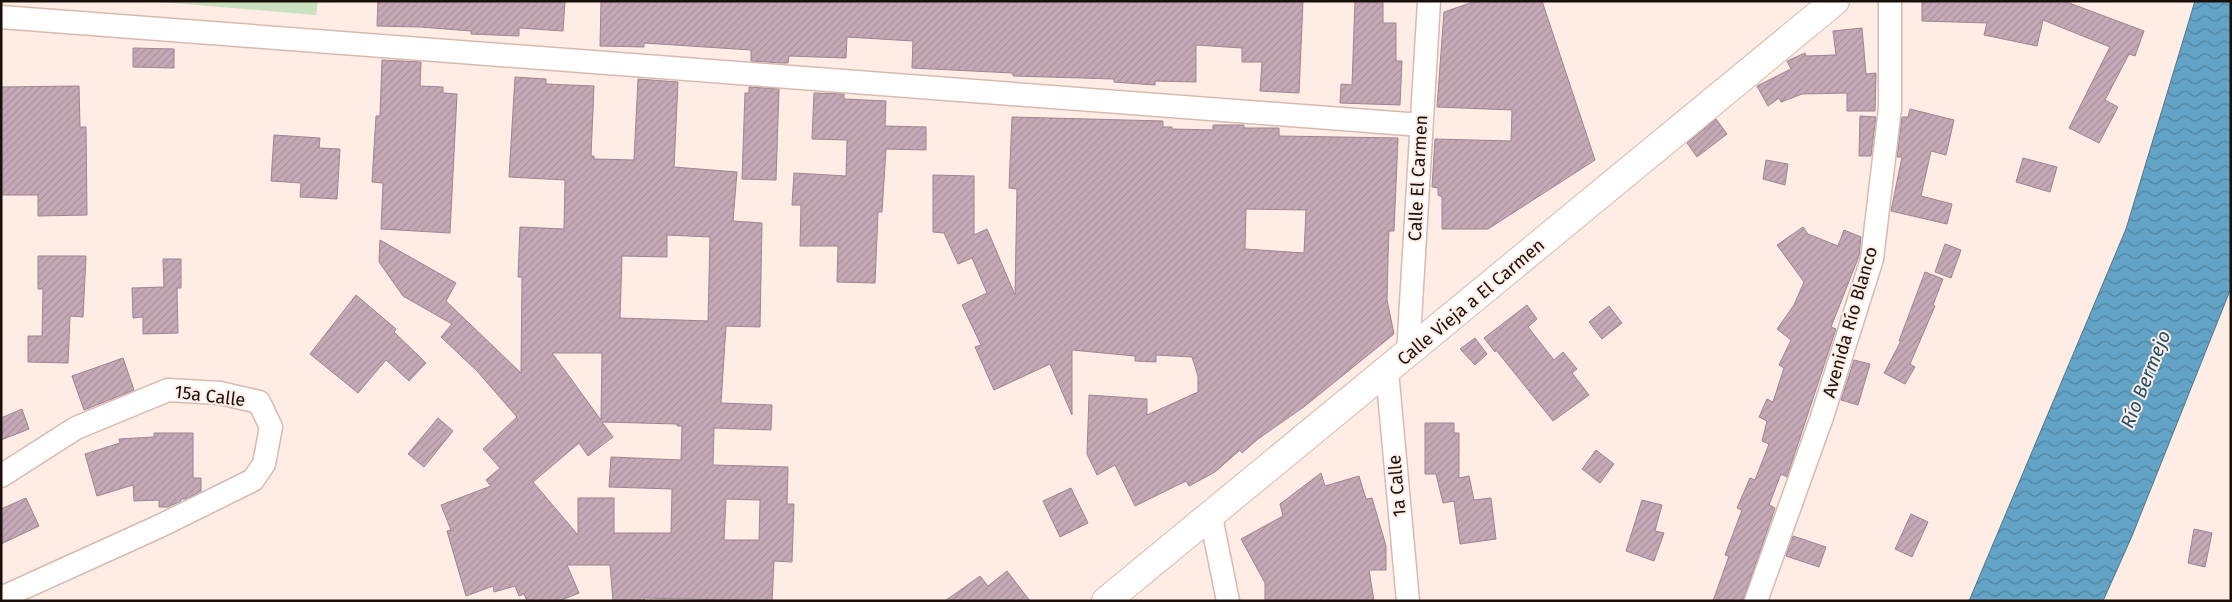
<svg xmlns="http://www.w3.org/2000/svg" width="2232" height="602" viewBox="0 0 2232 602" font-family="'Fira Sans',sans-serif">
<style>
.pitch{fill:#c9e1be}
.water{fill:url(#water-waves);stroke:#4d778e}
.building{fill:url(#building-hatch);stroke:#9f8491;fill-rule:evenodd}
.lines{fill:none;stroke-linecap:round;stroke-linejoin:round}
.minor-casing{stroke:#d7baaf;stroke-width:25}
.tertiary-casing{stroke:#d7baaf;stroke-width:30}
.minor{stroke:#fff;stroke-width:22}
.tertiary{stroke:#fff;stroke-width:28}
.labels{text-anchor:middle;stroke-width:4;stroke-linejoin:round;paint-order:stroke}
.street-label{font-size:18px;fill:#190f0b;stroke:#feece5}
.water-label{font-size:19px;font-style:italic;fill:#1c5069;stroke:#feece5}
</style>
<defs>
<pattern id="water-waves" width="16" height="10" patternUnits="userSpaceOnUse" patternTransform="scale(1.25)"><rect width="16" height="10" fill="#63a4c6"/><path d="M0 5q4-4 8 0t8 0" fill="none" stroke="#51849f"/></pattern>
<pattern id="building-hatch" width="6" height="6" patternUnits="userSpaceOnUse" patternTransform="scale(1.25)"><rect width="6" height="6" fill="#c5a9b7"/><path d="M-1 1l2-2M0 6l6-6M5 7l2-2" fill="none" stroke="#a9909c"/></pattern>
</defs>
<rect width="100%" height="100%" fill="#feece5"/>
<path class="pitch" d="M149,1H318L316,15Z"/>
<path class="water" d="M2195,1H2231V288L2132,536L2103,601H1969L2126,229Z"/>
<g class="building">
<path d="M378,1H565L563,31L519,28V36L471,34V31L420,27L377,26Z"/>
<path d="M601,1H1303L1299,93L1260,91L1262,62H1242V48L1196,45V82L1155,81V85L1114,82V79L1013,76V73L912,68L913,41L847,37L846,58L789,56L788,63H780L751,61V50L644,43V47L600,46Z"/>
<path d="M1355,1H1383V23H1396V61H1402L1400,105L1340,103L1341,84L1352,85Z"/>
<path d="M1476,1H1542L1595,160L1488,229H1442V197L1438,195V188L1432,187L1435,139L1511,141L1512,110L1437,107L1444,12Z"/>
<path d="M1922,1H2064L2144,31L2135,56L2129,54L2105,100L2118,107L2099,143L2069,128L2110,47L2043,20L2037,46L1984,35L1987,23L1922,21Z"/>
<path d="M1862,28L1866,74L1876,73L1875,111H1847V93L1802,94L1781,102L1779,98L1768,106L1757,86L1791,69L1787,61L1805,53L1806,56L1836,55L1833,31Z"/>
<path d="M133,48L174,49V68L133,67Z"/>
<path d="M382,60L421,62L420,86L443,87V93L457,94L450,233L381,229L383,183L372,182L376,116H380Z"/>
<path d="M515,77L546,79V84L594,86L591,156H594V159L634,160L638,79L678,82L674,167L737,172L733,221L762,223L760,327L726,326L721,403L772,405L771,430L714,428L713,465L788,467L787,504H794L792,562L774,561L772,601L644,598L645,601H613L610,565H567L579,593L559,601H527L524,594L519,596L515,586L494,592L493,586L466,596L447,531L451,530L441,505L491,486L486,480L500,468L483,449L517,417L477,371L441,337L452,324L403,296L379,262L380,240L456,283L446,301L521,373L522,277H518L520,227L564,229L565,180L509,177ZM667,235L710,237L708,321L620,318L622,256L667,257ZM552,353H602L601,420ZM602,422L677,424V426H682L681,460L611,457L609,487L672,489L671,533H614V498H578V535L533,482L579,443L588,456L613,437ZM726,499L760,500L759,540H724Z"/>
<path d="M79,86L80,127H86L87,215L38,216V195H1V87Z"/>
<path d="M749,87L779,89L776,180L742,179L745,93H749Z"/>
<path d="M814,93L844,94V99L886,101L885,126L926,127V150L886,149L882,212H878L875,283L837,282L838,246H800L801,205H792L794,173L846,176L847,140L812,139Z"/>
<path d="M1910,109L1954,120L1946,155L1931,151L1921,196L1952,204L1947,224L1891,211L1902,157H1897L1902,117H1908Z"/>
<path d="M1860,116L1876,117L1871,156H1859Z"/>
<path d="M1012,117L1163,121V127H1172V129L1213,130V125H1244V128H1279V136L1398,138L1394,231H1389L1388,258L1387,300L1394,334L1305,406L1258,439L1242,453L1240,450L1215,472L1189,486L1186,481L1135,506L1115,465L1097,475L1087,454L1089,395L1147,399V415L1198,392V376L1192,357L1156,355V362L1135,361V356L1072,350V415L1050,364L994,390L975,347L981,345L962,305L987,293L972,258L958,264L944,233L933,232V175L974,176V235L987,229L1015,295L1017,189L1009,188ZM1246,209L1306,210L1304,253L1245,249Z"/>
<path d="M1716,119L1727,134L1697,157L1687,143Z"/>
<path d="M274,135L320,138L319,148L340,149L337,199L300,197L301,183L271,181Z"/>
<path d="M2023,158L2057,167L2050,192L2016,182Z"/>
<path d="M1766,160L1788,164L1785,185L1763,179Z"/>
<path d="M1803,227L1808,234L1838,246L1844,230L1861,237L1859,256L1831,327L1836,329L1787,477L1781,474L1769,505L1775,508L1743,601H1713L1729,556L1725,555L1742,510L1737,508L1750,478L1755,480L1769,444L1762,441L1767,421L1759,417L1767,399L1773,402L1784,368L1779,365L1791,340L1777,329L1794,305L1804,282L1777,245Z"/>
<path d="M1945,244L1961,250L1951,278L1935,272Z"/>
<path d="M38,256H86L83,317L70,316L68,363L28,362V336H42L43,289H38Z"/>
<path d="M163,259H181V288H177L178,333L143,334V317L133,318L132,288L164,287Z"/>
<path d="M1925,272L1943,279L1933,305L1935,306L1910,364L1915,367L1905,384L1884,373L1901,341H1899Z"/>
<path d="M356,295L396,329L394,332L426,363L409,381L386,360L358,393L310,354Z"/>
<path d="M1527,305L1537,319L1528,327L1554,360L1563,352L1577,369L1572,373L1589,395L1553,421L1496,350L1495,352L1484,338Z"/>
<path d="M1609,306L1622,323L1602,339L1589,322Z"/>
<path d="M1475,338L1487,354L1475,365L1460,349Z"/>
<path d="M123,358L134,390L84,410L72,376Z"/>
<path d="M1854,360L1870,364L1858,405L1841,400Z"/>
<path d="M22,409L29,429L1,440V418Z"/>
<path d="M438,418L453,431L424,467L408,454Z"/>
<path d="M1425,423H1454V433H1459V478L1469,476L1474,500L1491,498L1496,539L1460,544L1454,501L1443,503L1436,474H1425Z"/>
<path d="M154,433H193V478H201V491L186,499H181V501L168,507H159V500L134,501L133,485L97,496L85,454L120,443L119,439L154,437Z"/>
<path d="M1596,450L1614,464L1600,483L1582,469Z"/>
<path d="M1321,473L1325,486L1359,476L1366,499L1372,498L1386,546V570H1369L1374,601H1265V583L1241,539L1283,516L1280,504Z"/>
<path d="M1071,488L1088,523L1060,537L1043,501Z"/>
<path d="M26,498L39,526L1,544V509Z"/>
<path d="M1642,500L1662,505L1655,531L1664,533L1654,561L1626,551Z"/>
<path d="M1911,514L1928,522L1912,557L1895,549Z"/>
<path d="M2194,529L2212,533L2205,567L2188,563Z"/>
<path d="M1793,536L1826,547L1819,567L1786,556Z"/>
<path d="M1007,571L1030,601H945L980,576L988,586Z"/>
</g>
<g class="lines">
<defs>
<g id="minor">
<path d="M1,17L1421,125"/>
<path d="M1408,354L1429,1"/>
<path d="M1387,371L1408,601"/>
<path d="M1,476L76,428L168,390L220,393L259,402L271,427L264,464L253,480L160,526L1,598"/>
<path d="M1211,517L1228,601"/>
<path d="M1756,601L1822,417L1872,259L1890,108V1"/>
</g>
<path id="tertiary" d="M1106,601L1835,1"/>
</defs>
<use href="#minor" class="minor-casing"/>
<use href="#tertiary" class="tertiary-casing"/>
<use href="#minor" class="minor"/>
<use href="#tertiary" class="tertiary"/>
</g>
<g class="labels">
<g class="street-label">
<text transform="translate(1418 178) rotate(-87)" y="6">Calle El Carmen</text>
<text transform="translate(1471 302) rotate(-40)" y="6">Calle Vieja a El Carmen</text>
<text transform="translate(1850 322) rotate(-74)" y="6">Avenida Río Blanco</text>
<text transform="translate(210 396) rotate(7)" y="6">15a Calle</text>
<text transform="translate(1397 486) rotate(-95)" y="6">1a Calle</text>
</g>
<g class="water-label">
<text transform="translate(2145 379) rotate(-68)" y="7">Río Bermejo</text>
</g>
</g>
<rect width="2232" height="602" fill="none" stroke="#190f0b" stroke-width="5"/>
</svg>
